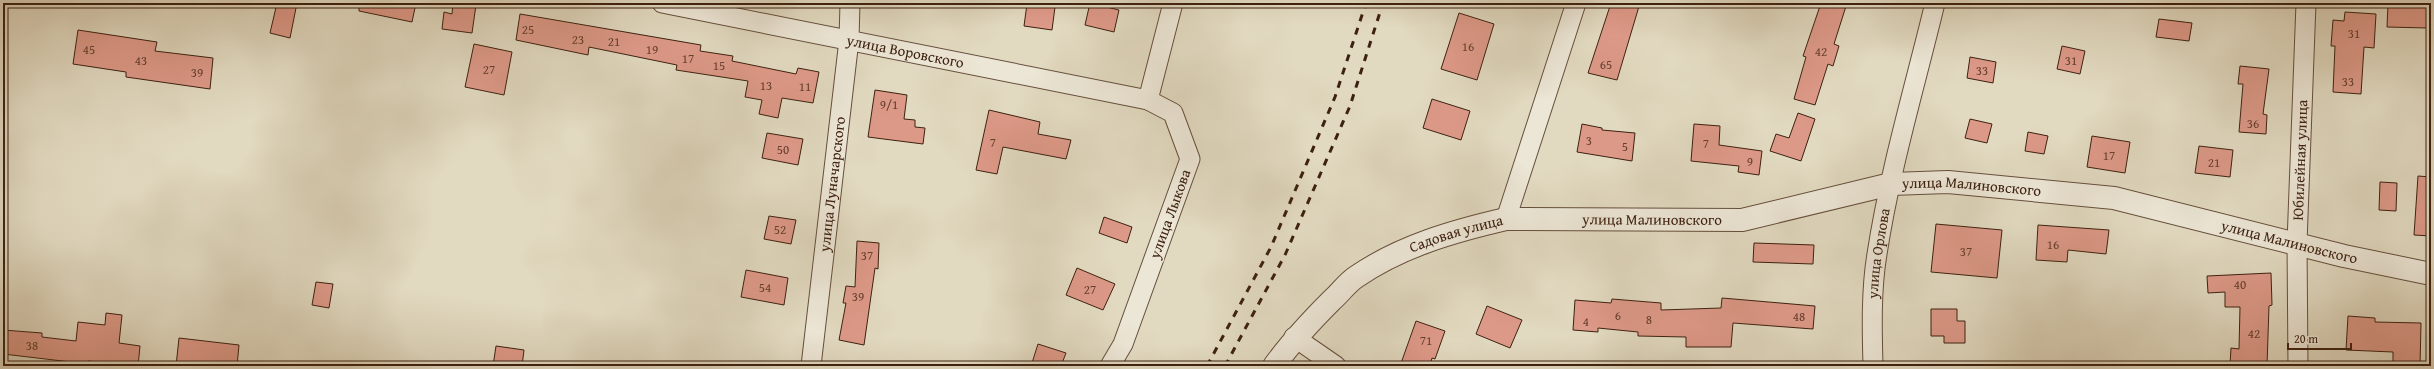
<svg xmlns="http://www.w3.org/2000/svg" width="2434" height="369" viewBox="0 0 2434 369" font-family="'Gentium Book Plus',serif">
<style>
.building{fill:#d98;stroke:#3d2110}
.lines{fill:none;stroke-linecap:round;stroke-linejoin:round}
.minor-casing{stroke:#664f3c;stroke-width:21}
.tertiary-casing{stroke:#664f3c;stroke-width:24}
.minor{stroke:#ece6d6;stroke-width:19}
.tertiary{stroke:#ece6d6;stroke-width:22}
.rail{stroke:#3d2110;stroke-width:3;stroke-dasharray:7 7;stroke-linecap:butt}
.labels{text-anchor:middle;stroke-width:3;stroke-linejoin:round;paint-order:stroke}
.number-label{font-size:13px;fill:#653f2e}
.street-label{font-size:15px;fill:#3d2110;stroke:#ece6d6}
</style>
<rect width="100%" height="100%" fill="#e1d9c0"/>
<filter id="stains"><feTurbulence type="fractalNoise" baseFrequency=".005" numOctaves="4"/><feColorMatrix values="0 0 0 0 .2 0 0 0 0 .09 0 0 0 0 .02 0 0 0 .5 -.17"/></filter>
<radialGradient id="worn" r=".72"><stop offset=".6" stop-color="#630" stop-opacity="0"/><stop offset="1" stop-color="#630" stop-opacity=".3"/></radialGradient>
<g class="building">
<path d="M277,3H297L290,38L270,33Z"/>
<path d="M359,3H416L412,22L359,11Z"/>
<path d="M453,3L476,5L472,33L442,29L444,12L452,14Z"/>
<path d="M1090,3L1119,10L1114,32L1085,25Z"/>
<path d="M1611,3H1640L1617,80L1588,73Z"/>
<path d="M1821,3H1847L1834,44L1839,46L1833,66L1828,64L1815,105L1794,99L1806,57L1803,56Z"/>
<path d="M1027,4L1055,7L1052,30L1024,26Z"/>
<path d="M2388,5L2428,6V28L2387,27Z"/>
<path d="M2345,12L2376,14L2374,48L2364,47L2361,94L2333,92L2335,46H2331L2333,20L2344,21Z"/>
<path d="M1459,13L1494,24L1477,80L1441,69Z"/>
<path d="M520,14L701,45L700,51L733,56L732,61L796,74L798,68L819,72L813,103L782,98L778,118L759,114L762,100L745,97L748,81L676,70L677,65L589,47L588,55L516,40Z"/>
<path d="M2159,19L2192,23L2189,41L2156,37Z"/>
<path d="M78,30L157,42L155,51L213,58L210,89L126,77V72L73,64Z"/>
<path d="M474,44L512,52L504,95L465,87Z"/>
<path d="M2062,46L2085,51L2080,74L2057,69Z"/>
<path d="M1970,57L1996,62L1993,83L1967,78Z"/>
<path d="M2240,66L2269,69L2263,114L2267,115L2266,134L2239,132L2243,84H2238Z"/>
<path d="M875,90L907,95L904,119L915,120V127L925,128L923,144L868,137Z"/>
<path d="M1432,99L1470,111L1461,140L1423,128Z"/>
<path d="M989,110L1040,122L1038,134L1071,140L1066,159L1003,147L997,174L976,170Z"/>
<path d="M1798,113L1815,119L1801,161L1770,151L1776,134L1789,138Z"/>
<path d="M1970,119L1992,124L1987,143L1965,138Z"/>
<path d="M1582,124L1602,128V130L1635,133L1632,161L1577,152Z"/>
<path d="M1694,124L1720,126L1719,145L1762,151L1759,175L1738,172L1739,166L1691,161Z"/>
<path d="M2028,132L2048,136L2044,154L2025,151Z"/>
<path d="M767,133L803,139L798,165L762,158Z"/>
<path d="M2092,136L2130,142L2125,173L2087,167Z"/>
<path d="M2199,146L2233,150L2230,177L2195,173Z"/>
<path d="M2418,176L2431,177V236L2414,235Z"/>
<path d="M2380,182L2397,183L2396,211L2379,210Z"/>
<path d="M769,216L796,220L791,244L764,239Z"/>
<path d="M1104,217L1132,227L1127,243L1099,233Z"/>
<path d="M1936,224L2002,230L1997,278L1931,272Z"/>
<path d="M2038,225L2109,230L2106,254L2068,250L2067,262L2036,260Z"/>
<path d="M857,241L879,243L878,269L875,268L864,345L839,340L846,303H843L846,286L855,287Z"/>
<path d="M1754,243L1814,245L1813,264L1753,262Z"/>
<path d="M1077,268L1115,284L1103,310L1066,295Z"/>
<path d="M746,270L788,278L784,305L741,297Z"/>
<path d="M2271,273L2272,305L2269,306L2267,366L2230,365L2231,348L2239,349L2240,307H2225V292L2208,293L2207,276Z"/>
<path d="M316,282L333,284L329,308L312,305Z"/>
<path d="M1722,298L1815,306L1813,329L1733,323L1731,347H1686V337L1638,336V332L1598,328V332L1573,330L1575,300L1611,303L1612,299L1661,303V310L1721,308Z"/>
<path d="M1487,306L1522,320L1510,348L1476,334Z"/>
<path d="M1931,309H1957V321H1965V343H1944V336H1931Z"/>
<path d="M106,313L122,315L119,343L140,346L138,366H121V364L88,361V364L3,354V330L42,333V337L76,341L78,322L105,325Z"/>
<path d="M2348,316L2375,318V322L2421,323L2420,366H2393V352L2346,350Z"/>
<path d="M1416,321L1445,331L1435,359L1432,358L1430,366H1400Z"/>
<path d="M179,338L239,345L237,366H176Z"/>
<path d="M1038,344L1066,353L1061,366H1031Z"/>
<path d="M496,346L524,350L522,366H493Z"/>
</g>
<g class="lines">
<defs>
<g id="minor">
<path id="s1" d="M662,3L1148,100L1173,113L1190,159L1123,344L1110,366"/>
<path d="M1148,100L1173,3"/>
<path d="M1506,219L1576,3"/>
<path d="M1294,337L1336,366"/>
<path id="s2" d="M811,366L849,40L850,3"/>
<path id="s3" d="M1873,366C1872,329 1871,290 1877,254C1890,169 1915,86 1935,3"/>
<path id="s4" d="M2298,366L2297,243L2306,3"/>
</g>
<g id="tertiary">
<path id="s5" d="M1274,366C1292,341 1310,322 1332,300C1340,293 1347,283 1356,277C1401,246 1454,231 1506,219L1742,220L1891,184L1948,182L2114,198L2344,256L2431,274"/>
</g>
</defs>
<use href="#minor" class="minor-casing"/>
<use href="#tertiary" class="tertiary-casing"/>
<use href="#minor" class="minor"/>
<use href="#tertiary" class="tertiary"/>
<g class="rail">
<path d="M1207,366L1271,247L1335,97L1366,3"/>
<path d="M1225,366L1285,255L1350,106L1383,3"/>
</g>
</g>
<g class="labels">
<g class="number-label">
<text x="528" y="34">25</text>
<text x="2354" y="38">31</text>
<text x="578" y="44">23</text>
<text x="614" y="46">21</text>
<text x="1468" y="51">16</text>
<text x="89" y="54">45</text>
<text x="652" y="54">19</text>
<text x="1821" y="56">42</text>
<text x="688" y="63">17</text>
<text x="141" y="65">43</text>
<text x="2071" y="65">31</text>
<text x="1606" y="69">65</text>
<text x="719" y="70">15</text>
<text x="489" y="74">27</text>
<text x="1982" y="75">33</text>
<text x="197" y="77">39</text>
<text x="2348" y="86">33</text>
<text x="766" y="90">13</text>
<text x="805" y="91">11</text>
<text x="889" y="109">9/1</text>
<text x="2253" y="128">36</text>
<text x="1589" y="145">3</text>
<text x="993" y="147">7</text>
<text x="1706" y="148">7</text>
<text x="1625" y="151">5</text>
<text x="783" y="154">50</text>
<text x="2109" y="160">17</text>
<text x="1750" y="166">9</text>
<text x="2214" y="167">21</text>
<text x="780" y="234">52</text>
<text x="2053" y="249">16</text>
<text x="1966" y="256">37</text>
<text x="867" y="260">37</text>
<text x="2240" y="289">40</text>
<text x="765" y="292">54</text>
<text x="1090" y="294">27</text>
<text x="858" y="301">39</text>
<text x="1618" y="320">6</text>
<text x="1799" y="321">48</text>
<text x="1649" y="324">8</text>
<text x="1586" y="326">4</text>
<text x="2254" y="338">42</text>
<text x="1426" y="345">71</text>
<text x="32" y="350">38</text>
</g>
<g class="street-label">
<text dy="5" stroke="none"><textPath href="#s1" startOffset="248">улица Воровского</textPath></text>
<text dy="5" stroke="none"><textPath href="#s4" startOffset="206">Юбилейная улица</textPath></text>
<text dy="5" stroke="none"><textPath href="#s2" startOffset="183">улица Луначарского</textPath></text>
<text dy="5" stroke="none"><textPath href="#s5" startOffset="753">улица Малиновского</textPath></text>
<text transform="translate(1170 214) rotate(-70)" y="5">улица Лыкова</text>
<text dy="5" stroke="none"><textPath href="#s5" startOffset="429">улица Малиновского</textPath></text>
<text dy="5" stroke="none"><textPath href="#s5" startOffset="231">Садовая улица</textPath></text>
<text dy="5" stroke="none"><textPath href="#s5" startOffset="1077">улица Малиновского</textPath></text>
<text dy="5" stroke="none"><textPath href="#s3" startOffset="113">улица Орлова</textPath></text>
</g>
</g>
<rect width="2434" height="369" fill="none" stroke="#e1d9c0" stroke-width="16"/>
<rect x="4" y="4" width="2426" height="361" fill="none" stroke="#3d2110" stroke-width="2"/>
<rect x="8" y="8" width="2418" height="353" fill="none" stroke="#3d2110"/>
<path d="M2288 343v6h63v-6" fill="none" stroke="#3d2110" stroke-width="2"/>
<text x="2294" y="343" font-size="12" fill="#3d2110" stroke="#ece6d6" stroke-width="3" paint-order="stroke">20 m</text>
<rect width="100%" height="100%" filter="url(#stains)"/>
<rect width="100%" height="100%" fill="url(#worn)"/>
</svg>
